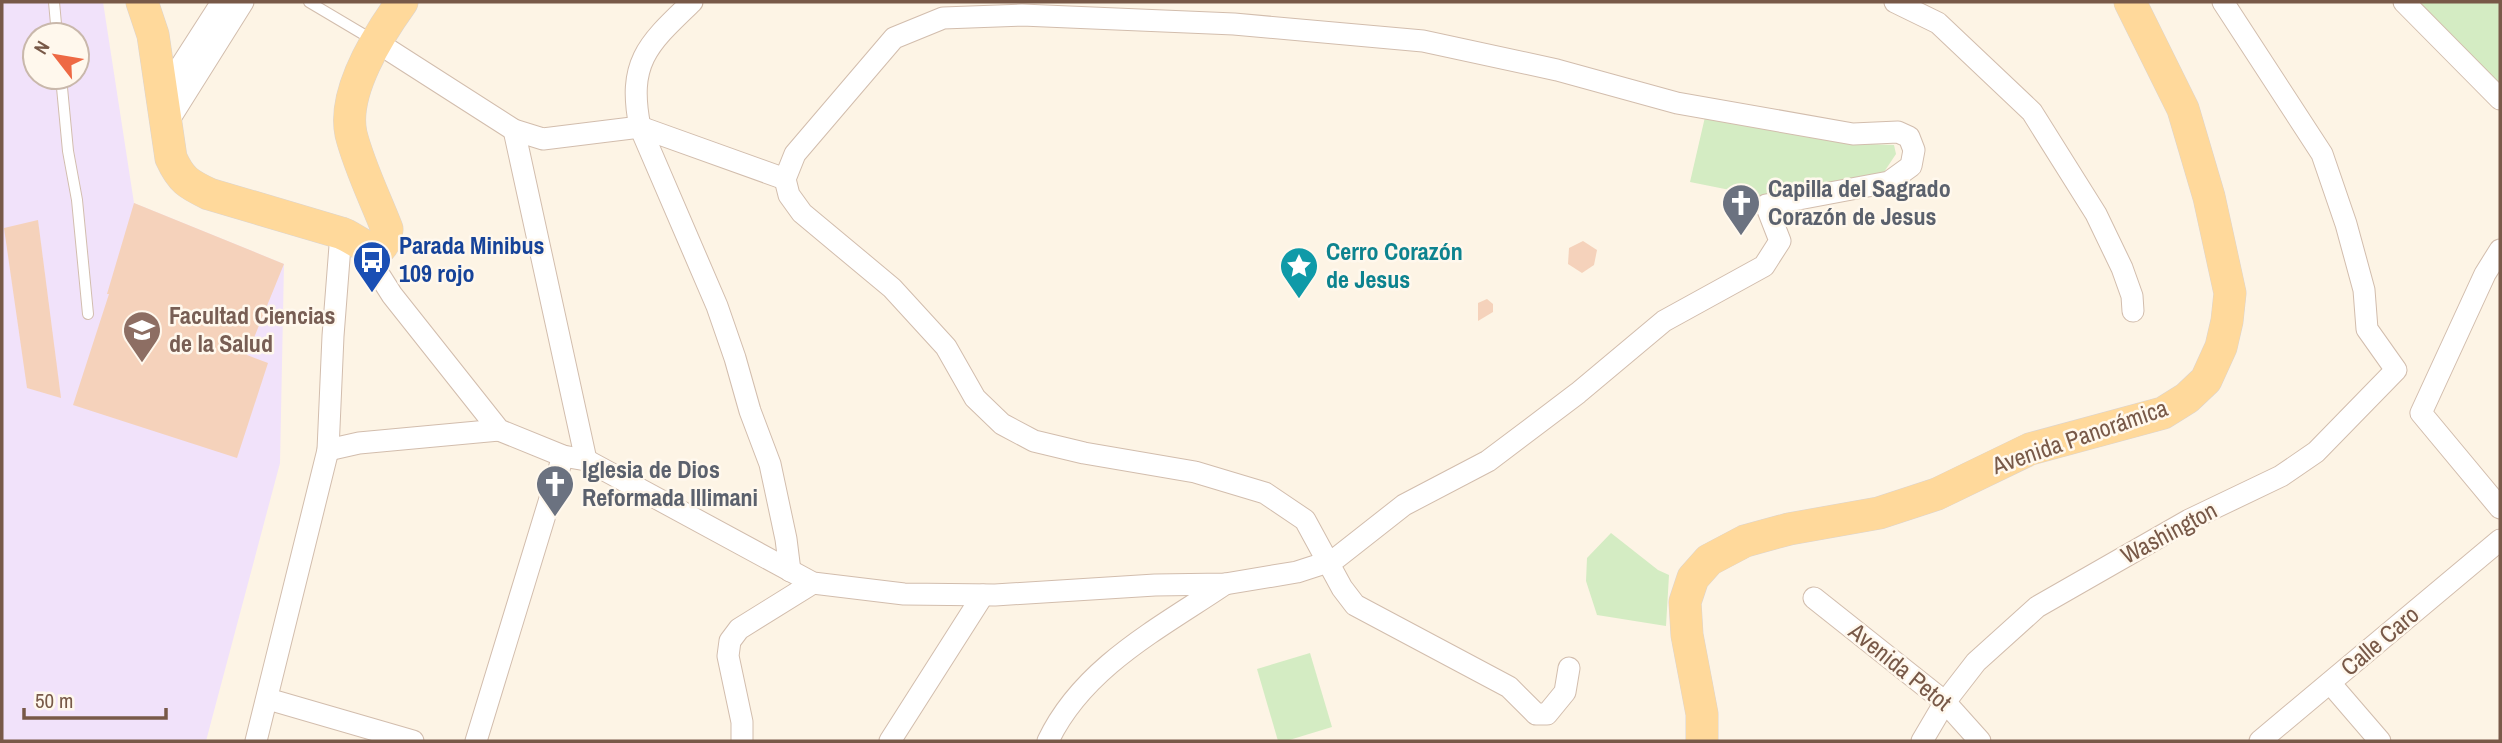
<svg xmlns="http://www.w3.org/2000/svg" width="2502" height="743" viewBox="0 0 2502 743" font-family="'Archivo Narrow',sans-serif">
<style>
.education{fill:#f1e2fa;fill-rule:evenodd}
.green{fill:#d4ecc3}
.building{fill:#f5d2bb}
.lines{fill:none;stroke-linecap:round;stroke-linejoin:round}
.service-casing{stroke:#d2bdad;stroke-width:12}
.minor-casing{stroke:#d2bdad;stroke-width:23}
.primary-casing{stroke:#dcd4cf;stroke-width:33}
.service{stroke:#fff;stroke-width:10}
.minor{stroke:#fff;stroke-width:21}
.primary{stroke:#ffd99b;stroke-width:32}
.labels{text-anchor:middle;stroke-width:5;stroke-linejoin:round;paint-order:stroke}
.worship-label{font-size:24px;font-weight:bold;fill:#5b616d;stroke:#fff8ed;text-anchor:start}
.transit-label{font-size:24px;font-weight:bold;fill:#164399;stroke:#fff8ed;text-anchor:start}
.culture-label{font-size:24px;font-weight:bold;fill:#0d838f;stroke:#fff8ed;text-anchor:start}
.education-label{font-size:24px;font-weight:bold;fill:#785e54;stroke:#fff8ed;text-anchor:start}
.street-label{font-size:24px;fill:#785948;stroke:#fff8ed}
</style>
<rect width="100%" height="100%" fill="#fdf4e5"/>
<path class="education" d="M2,2H103L134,203L284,264L280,463L206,741H2ZM35,35H77V77H35Z"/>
<g class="green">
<path d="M2409,2H2500V89Z"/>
<path d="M1705,117L1844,143L1894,145L1896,154L1884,172L1799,193L1765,197L1690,182Z"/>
<path d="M1611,533L1658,570L1669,575L1666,626L1597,615L1586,581L1587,558Z"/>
<path d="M1310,653L1332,727L1286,741H1278L1257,669Z"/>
</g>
<g class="building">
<path d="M134,203L284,264L247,355L268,363L237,458L73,405L109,294H107Z"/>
<path d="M38,220L61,398L27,388L4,228Z"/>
<path d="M1583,241L1597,250L1594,265L1582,273L1568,264L1569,248Z"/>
<path d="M1487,299L1493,304V312L1478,321V303Z"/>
</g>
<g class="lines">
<defs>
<g id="service">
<path d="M54,2L57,35"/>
<path d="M309,2L373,40"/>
<path d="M61,77L68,151L77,200L88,314"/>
</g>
<g id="minor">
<path d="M692,2C648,44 627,62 640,127L717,306L735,358L750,411L770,464L786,539L790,571"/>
<path d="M1895,2L1938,23L2032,112L2096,214L2122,268L2132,296L2133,311"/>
<path d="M2404,2L2500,99"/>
<path d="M375,41L514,130L543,139L640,127L785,179"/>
<path d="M161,97L222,2"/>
<path d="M167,123L243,2"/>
<path d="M514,130L586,460"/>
<path d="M361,246L392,295L499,430L563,456L586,460L813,583L904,594L995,595L1155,585L1225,584L1297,572L1334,560L1404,505L1488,461L1578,393L1664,321L1764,266L1780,241L1766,205L1889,182L1911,166L1914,150L1909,137L1898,132L1853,134L1677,103L1557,70L1423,41L1234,24L1022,15L943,18L894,38L795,154L785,179L789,195L802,213L892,288L946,347L975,398L1002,424L1034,441L1084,453L1195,472L1265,493L1305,520L1342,588L1355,605L1509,687L1536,714H1547L1565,692L1569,668"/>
<path d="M2500,250L2485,274L2421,413L2500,508"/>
<path d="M328,450L359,443L499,430"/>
<path d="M1814,598L1945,702L1980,741"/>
<path d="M2330,683L2380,741"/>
<path d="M268,699L413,741"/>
<path d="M256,741L328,450L333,336L341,233"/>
<path d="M476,741L563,456"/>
<path d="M742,741V722L728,656L730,641L739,629L813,583"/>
<path d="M890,741L983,595"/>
<path d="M1048,741C1083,667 1160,628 1225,584"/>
<path d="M1922,741L1945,702L1976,662L2037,607L2189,520L2281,476L2316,452L2396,370L2367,329L2364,290L2346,224L2322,154L2223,2"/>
<path d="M2260,741L2500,540"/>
</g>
<g id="primary">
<path d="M142,2L153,35L171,158C181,180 188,184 209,194L341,233C359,239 383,268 387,229C375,198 359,166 351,134C342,92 379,34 402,2"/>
<path d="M1702,741V714L1687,635L1685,602L1693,578L1709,560L1745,541L1789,529L1879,513L1937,494L2030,449L2163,413L2187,398L2206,380L2221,347L2227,321L2230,293L2209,197L2183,109L2130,2"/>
</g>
</defs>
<use href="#service" class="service-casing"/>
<use href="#minor" class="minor-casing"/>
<use href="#primary" class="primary-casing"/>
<use href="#service" class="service"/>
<use href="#minor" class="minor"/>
<use href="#primary" class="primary"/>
</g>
<defs>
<symbol id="church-pin" viewBox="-11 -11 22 30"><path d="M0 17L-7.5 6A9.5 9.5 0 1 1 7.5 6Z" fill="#6b7280" stroke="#fff8ed"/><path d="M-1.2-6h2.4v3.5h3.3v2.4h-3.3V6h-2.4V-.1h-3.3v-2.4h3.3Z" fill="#fff"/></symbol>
<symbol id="bus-pin" viewBox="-11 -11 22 30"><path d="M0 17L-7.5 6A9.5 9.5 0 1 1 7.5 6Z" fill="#1a4fb4" stroke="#fff8ed"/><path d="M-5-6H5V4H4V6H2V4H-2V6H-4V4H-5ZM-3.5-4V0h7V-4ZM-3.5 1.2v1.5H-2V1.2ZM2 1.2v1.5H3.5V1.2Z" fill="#fff"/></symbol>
<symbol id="sight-pin" viewBox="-11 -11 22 30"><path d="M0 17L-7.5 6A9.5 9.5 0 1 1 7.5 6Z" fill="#0f9aa8" stroke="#fff8ed"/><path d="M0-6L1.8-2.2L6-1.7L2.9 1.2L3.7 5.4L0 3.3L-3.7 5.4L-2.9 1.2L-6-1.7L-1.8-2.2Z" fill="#fff"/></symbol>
<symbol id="university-pin" viewBox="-11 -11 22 30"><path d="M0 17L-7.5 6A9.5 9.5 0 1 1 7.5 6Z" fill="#8d6e63" stroke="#fff8ed"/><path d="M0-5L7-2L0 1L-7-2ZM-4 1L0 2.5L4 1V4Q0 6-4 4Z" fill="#fff"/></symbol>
</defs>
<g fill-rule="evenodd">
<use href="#church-pin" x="1719" y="181" width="44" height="60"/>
<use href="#bus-pin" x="350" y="238" width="44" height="60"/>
<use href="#sight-pin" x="1277" y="244" width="44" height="60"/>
<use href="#university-pin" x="120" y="308" width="44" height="60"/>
<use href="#church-pin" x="533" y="462" width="44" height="60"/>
</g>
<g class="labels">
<g class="worship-label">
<text x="1768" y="197">Capilla del Sagrado<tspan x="1768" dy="28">Corazón de Jesus</tspan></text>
<text x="582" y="478">Iglesia de Dios<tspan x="582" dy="28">Reformada Illimani</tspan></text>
</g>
<g class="transit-label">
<text x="399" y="254">Parada Minibus<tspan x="399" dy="28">109 rojo</tspan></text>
</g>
<g class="culture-label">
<text x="1326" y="260">Cerro Corazón<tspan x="1326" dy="28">de Jesus</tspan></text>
</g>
<g class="education-label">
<text x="169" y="324">Facultad Ciencias<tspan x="169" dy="28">de la Salud</tspan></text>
</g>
<g class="street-label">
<text transform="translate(2080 437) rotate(-19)" y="8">Avenida Panorámica</text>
<text transform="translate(2169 533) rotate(-28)" y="8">Washington</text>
<text transform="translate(2380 641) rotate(-40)" y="8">Calle Caro</text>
<text transform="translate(1900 667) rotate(39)" y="8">Avenida Petot</text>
</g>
</g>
<rect width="2502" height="743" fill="none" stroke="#785948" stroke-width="7"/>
<g transform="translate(56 56) rotate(301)"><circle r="33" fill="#fff8ed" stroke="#c9b8ab" stroke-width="2"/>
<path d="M0-5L12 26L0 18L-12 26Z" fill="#ee6944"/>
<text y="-10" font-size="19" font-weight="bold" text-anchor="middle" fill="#785948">N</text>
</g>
<path d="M24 708v10h142v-10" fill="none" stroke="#785948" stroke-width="3.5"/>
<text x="35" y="708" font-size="21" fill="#785948" stroke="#fff8ed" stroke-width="5" paint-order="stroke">50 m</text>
</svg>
